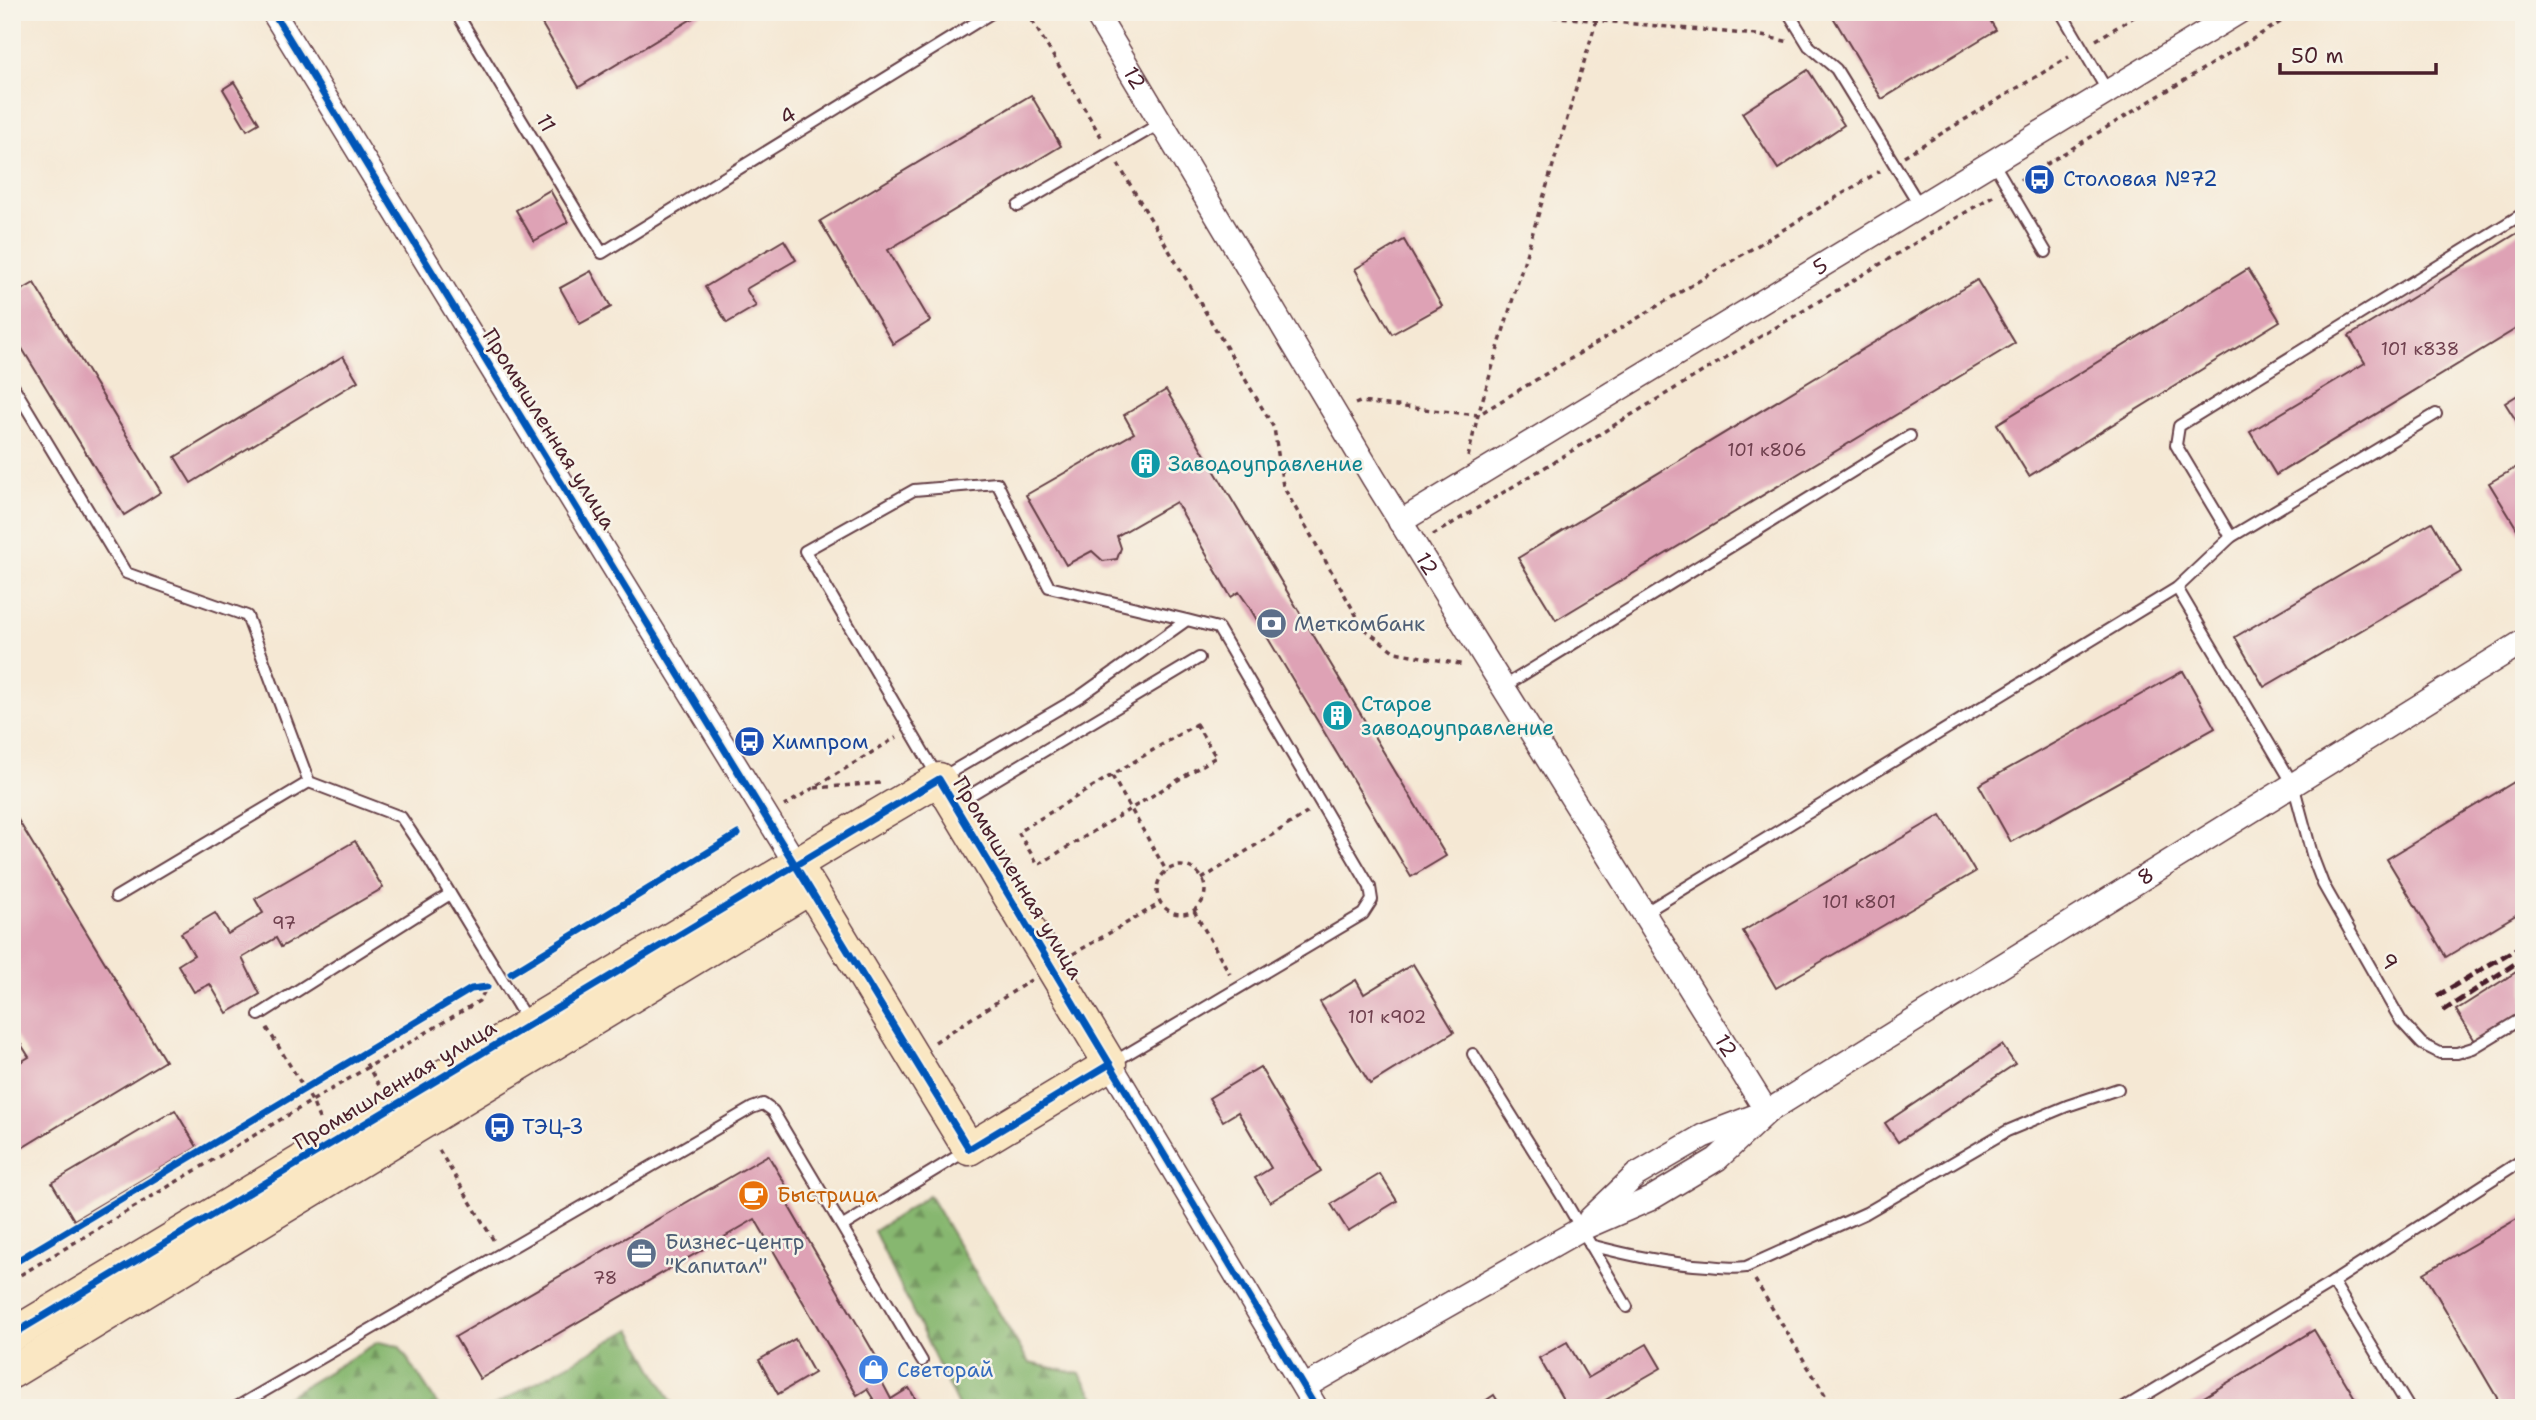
<svg xmlns="http://www.w3.org/2000/svg" width="2536" height="1420" viewBox="0 0 2536 1420" font-family="'Shantell Sans',sans-serif">
<style>
.forest{fill:url(#forest-firs);stroke:#686b4e;stroke-width:2}
.building{fill:#dea2b5}
.lines{fill:none;stroke-linecap:round;stroke-linejoin:round}
.lane-casing{stroke:#643d44;stroke-width:14}
.street-casing{stroke:#643d44;stroke-width:26}
.secondary-casing{stroke:#643d44;stroke-width:35}
.path{stroke:#643d44;stroke-width:3.5;stroke-dasharray:5 5;stroke-linecap:butt}
.lane{stroke:#fff;stroke-width:10}
.street{stroke:#fff;stroke-width:23}
.secondary{stroke:#fae7c3;stroke-width:32}
.rail{stroke:#4a1f2b;stroke-width:5;stroke-dasharray:10 5;stroke-linecap:butt}
.cycleway-casing{stroke:#f7f3e8;stroke-width:11}
.cycleway{stroke:#0057b8;stroke-width:7}
.labels{text-anchor:middle;stroke-width:5;stroke-linejoin:round;paint-order:stroke}
.number-label{font-size:18px;fill:#6f404e}
.street-label{font-size:21px;fill:#4a1f2b;stroke:#f7f3e8}
.transit-label{font-size:21px;fill:#164399;stroke:#f7f3e8;text-anchor:start}
.culture-label{font-size:21px;fill:#0d838f;stroke:#f7f3e8;text-anchor:start}
.service-label{font-size:21px;fill:#4e5e75;stroke:#f7f3e8;text-anchor:start}
.food-label{font-size:21px;fill:#c56008;stroke:#f7f3e8;text-anchor:start}
.shop-label{font-size:21px;fill:#366cbe;stroke:#f7f3e8;text-anchor:start}
</style>
<defs>
<pattern id="forest-firs" width="22" height="20" patternUnits="userSpaceOnUse" patternTransform="scale(1.75)"><rect width="22" height="20" fill="#87b770"/><path d="M5 1l3.5 6h-7zM16 11l3.5 6h-7z" fill="#70945c"/></pattern>
</defs>
<rect width="100%" height="100%" fill="#f7f3e8"/>
<filter id="ink" filterUnits="userSpaceOnUse"><feTurbulence type="fractalNoise" baseFrequency=".0143" numOctaves="2"/><feDisplacementMap in="SourceGraphic" scale="14" xChannelSelector="R" yChannelSelector="G"/><feConvolveMatrix kernelMatrix="1 2 1 2 8 2 1 2 1" color-interpolation-filters="sRGB"/></filter>
<filter id="wash" filterUnits="userSpaceOnUse"><feTurbulence type="fractalNoise" baseFrequency=".00686" numOctaves="4" result="noise"/><feDisplacementMap in="SourceGraphic" scale="28" xChannelSelector="R" yChannelSelector="G"/><feGaussianBlur stdDeviation="1.57" result="paint"/><feColorMatrix in="noise" values="0 0 0 0 0 0 0 0 0 0 0 0 0 0 0 0 0 1.4 0 .05"/><feComposite in="paint" operator="in"/></filter>
<g filter="url(#wash)">
<rect width="100%" height="100%" fill="#f5e8d4"/>
<g class="forest">
<path d="M929,1195L1029,1363L1080,1374L1102,1408H959L874,1231Z"/>
<path d="M631,1329L675,1408H490Z"/>
<path d="M378,1342L399,1346L440,1408H268Z"/>
</g>
<g id="blocks">
<g class="building">
<path d="M535,12H703L579,87Z"/>
<path d="M1830,12H1985L1996,30L1882,99Z"/>
<path d="M1808,70L1844,125L1778,169L1742,113Z"/>
<path d="M234,82L259,123L247,130L223,89Z"/>
<path d="M1031,95L1061,146L888,250L930,321L893,344L820,221Z"/>
<path d="M550,190L568,222L534,241L516,210Z"/>
<path d="M2524,229V324L2276,475L2250,432L2365,363L2349,336Z"/>
<path d="M784,240L796,260L746,289L756,306L727,323L705,287Z"/>
<path d="M1404,240L1442,306L1392,334L1355,269Z"/>
<path d="M2248,269L2280,321L2029,476L1997,424Z"/>
<path d="M591,271L611,307L580,324L560,288Z"/>
<path d="M1977,280L2015,343L1556,620L1518,558Z"/>
<path d="M34,283L161,492L124,515L12,332V296Z"/>
<path d="M343,356L358,381L191,483L175,457Z"/>
<path d="M1166,390L1446,856L1411,877L1248,605L1239,592L1231,597L1176,502L1117,536L1121,548L1117,559L1103,561L1092,551L1066,565L1026,495L1134,433L1124,415Z"/>
<path d="M2524,391V433L2505,403Z"/>
<path d="M2524,463V536L2522,537L2489,483Z"/>
<path d="M2432,522L2461,572L2264,687L2235,637Z"/>
<path d="M2183,671L2215,728L2011,842L1979,785Z"/>
<path d="M2524,776V910L2446,957L2387,859Z"/>
<path d="M12,810L165,1061L12,1154V1067L29,1057L12,1030Z"/>
<path d="M1941,815L1975,872L1776,988L1743,931Z"/>
<path d="M355,841L383,888L281,947L276,938L242,958L260,994L227,1013L210,984L194,992L178,965L194,955L181,933L215,913L228,934L263,913L255,899Z"/>
<path d="M1413,964L1454,1032L1370,1084L1320,1002L1356,980L1364,994Z"/>
<path d="M2524,967V1011L2475,1041L2456,1010Z"/>
<path d="M2002,1045L2015,1064L1898,1142L1885,1123Z"/>
<path d="M1260,1067L1321,1171L1270,1202L1255,1178L1271,1168L1238,1112L1223,1121L1209,1098Z"/>
<path d="M175,1110L197,1147L74,1220L52,1183Z"/>
<path d="M768,1155L788,1189L781,1193L888,1377L881,1380L891,1399L909,1388L921,1408H873L877,1405L867,1389L857,1395L755,1219L480,1379L455,1337Z"/>
<path d="M1380,1174L1397,1201L1348,1231L1331,1204Z"/>
<path d="M2524,1215V1408H2503L2424,1273Z"/>
<path d="M2314,1330L2361,1408H2186Z"/>
<path d="M795,1339L814,1373L778,1394L759,1360Z"/>
<path d="M1567,1342L1588,1378L1647,1344L1661,1368L1602,1402L1606,1408H1568L1539,1358Z"/>
<path d="M1494,1395L1502,1408H1475Z"/>
</g>
</g>
</g>
<g filter="url(#ink)">
<use href="#blocks" fill-opacity="0" stroke="#643d44" stroke-width="2"/>
<g class="lines">
<defs>
<g id="lane">
<path d="M456,12L602,253L993,12"/>
<path d="M1788,12L1809,46L1836,69L1920,206"/>
<path d="M2061,12L2108,92"/>
<path d="M1993,162L2046,252"/>
<path d="M1018,206L1161,123"/>
<path d="M12,384L126,573L247,616L309,782"/>
<path d="M2231,537L2176,445L2179,426L2524,213"/>
<path d="M2177,588L2293,784L2313,858L2323,884L2401,1021L2422,1044L2440,1053H2457L2473,1048L2524,1017"/>
<path d="M1503,687L1910,436"/>
<path d="M957,803L1199,658"/>
<path d="M116,897L309,782L401,817L429,859L528,1022"/>
<path d="M1644,913L2177,588L2231,537L2436,414"/>
<path d="M259,1015L450,894"/>
<path d="M1473,1054L1564,1199L1627,1307"/>
<path d="M1112,1063L1363,914L1372,900L1370,887L1218,628L1187,620L1079,697L939,779L805,551L914,490L997,483L1049,587L1187,620"/>
<path d="M843,1226L966,1151"/>
<path d="M1590,1245C1629,1255 1668,1264 1708,1266C1721,1267 1734,1269 1746,1267L1866,1213L2007,1131L2067,1106L2118,1089"/>
<path d="M2333,1282L2524,1159"/>
<path d="M235,1408L752,1108L763,1104L773,1111L922,1361"/>
<path d="M2124,1408L2333,1282L2409,1408"/>
</g>
<g id="street">
<path d="M273,12L796,864"/>
<path id="s1" d="M1095,12L1374,479L1767,1112"/>
<path id="s2" d="M1400,522L2239,12"/>
<path d="M1110,1064L1316,1408"/>
<path d="M1590,1219L1636,1175L1703,1136L1758,1115"/>
<path id="s3" d="M1304,1387L1581,1229L1650,1199L1717,1159L1767,1112L2524,641"/>
</g>
<g id="secondary">
<path d="M12,1335L834,841L939,779L1110,1064L969,1149L796,864"/>
<path d="M12,1372L810,888"/>
</g>
</defs>
<use href="#lane" class="lane-casing"/>
<use href="#street" class="street-casing"/>
<use href="#secondary" class="secondary-casing"/>
<g class="path">
<path d="M1027,12L1103,140"/>
<path d="M1503,12L1757,35L1790,42"/>
<path d="M2096,40L2142,12"/>
<path d="M1904,156L2069,57"/>
<path d="M1118,164L1274,428L1283,486L1364,629L1395,652L1465,665"/>
<path d="M2020,180L2297,12"/>
<path d="M1355,404L1360,402L1478,415L1880,171"/>
<path d="M1468,457L1478,415L1596,22L1600,12"/>
<path d="M1433,535L1996,194"/>
<path d="M1196,724L1216,757L1038,865L1018,832Z"/>
<path d="M1112,776L1167,872"/>
<path d="M815,788L880,783"/>
<path d="M784,806L897,737"/>
<circle cx="1181" cy="890" r="24"/>
<path d="M1202,879L1310,811"/>
<path d="M1194,911L1230,974"/>
<path d="M1073,954L1161,903"/>
<path d="M512,971L738,834"/>
<path d="M267,1028L312,1101L320,1121"/>
<path d="M935,1042L1031,980"/>
<path d="M361,1055L380,1087"/>
<path d="M439,1150L494,1241"/>
<path d="M12,1280L479,1001L487,987"/>
<path d="M1755,1280L1833,1408"/>
</g>
<use href="#lane" class="lane"/>
<use href="#street" class="street"/>
<use href="#secondary" class="secondary"/>
<g class="rail">
<path d="M2437,996L2524,944"/>
<path d="M2443,1011L2524,958"/>
</g>
<defs>
<g id="cycleway">
<path d="M273,12L969,1149L1110,1064"/>
<path d="M511,973L738,834"/>
<path d="M12,1264L471,989L487,987"/>
<path d="M12,1335L939,779L1316,1408"/>
</g>
</defs>
<use href="#cycleway" class="cycleway-casing"/>
<use href="#cycleway" class="cycleway"/>
</g>
</g>
<defs>
<symbol id="bus-disc" viewBox="-11 -11 22 22"><circle r="9.5" fill="#1a4fb4" stroke="#f7f3e8"/><path d="M-5-6H5V4H4V6H2V4H-2V6H-4V4H-5ZM-3.5-4V0h7V-4ZM-3.5 1.2v1.5H-2V1.2ZM2 1.2v1.5H3.5V1.2Z" fill="#fff"/></symbol>
<symbol id="building-disc" viewBox="-11 -11 22 22"><circle r="9.5" fill="#0f9aa8" stroke="#f7f3e8"/><path d="M-4-6H4V6H1V3H-1V6H-4ZM-2.5-4.3h1.7v1.8h-1.7ZM.8-4.3h1.7v1.8H.8ZM-2.5-1h1.7V.8h-1.7ZM.8-1h1.7V.8H.8Z" fill="#fff"/></symbol>
<symbol id="bank-disc" viewBox="-11 -11 22 22"><circle r="9.5" fill="#5c6f8a" stroke="#f7f3e8"/><path d="M-6-4H6V4H-6ZM0-2.3a2.3 2.3 0 1 0 0 4.6a2.3 2.3 0 1 0 0-4.6Z" fill="#fff"/></symbol>
<symbol id="cafe-disc" viewBox="-11 -11 22 22"><circle r="9.5" fill="#e8710a" stroke="#f7f3e8"/><path d="M-5.5-4.5H6V0H3Q3 3.5 0 3.5H-2.5Q-5.5 3.5-5.5 0ZM3-3.2v2h1.7v-2ZM-6 4.5H4V6H-6Z" fill="#fff"/></symbol>
<symbol id="office-disc" viewBox="-11 -11 22 22"><circle r="9.5" fill="#5c6f8a" stroke="#f7f3e8"/><path d="M-6-3h4V-5.5h4V-3h4V5H-6ZM-1-4.5V-3h2v-1.5ZM-6 0V1H6V0Z" fill="#fff"/></symbol>
<symbol id="shop-disc" viewBox="-11 -11 22 22"><circle r="9.5" fill="#3f7fe0" stroke="#f7f3e8"/><path d="M-5-2.5h2.3a2.7 3.5 0 0 1 5.4 0H5L5.5 6h-11ZM-1.5-2.5h3a1.5 2.3 0 0 0-3 0Z" fill="#fff"/></symbol>
</defs>
<g fill-rule="evenodd">
<use href="#bus-disc" x="2022" y="162" width="35" height="35"/>
<use href="#building-disc" x="1128" y="446" width="35" height="35"/>
<use href="#bank-disc" x="1254" y="606" width="35" height="35"/>
<use href="#building-disc" x="1320" y="698" width="35" height="35"/>
<use href="#bus-disc" x="732" y="724" width="35" height="35"/>
<use href="#bus-disc" x="482" y="1110" width="35" height="35"/>
<use href="#cafe-disc" x="736" y="1178" width="35" height="35"/>
<use href="#office-disc" x="624" y="1236" width="35" height="35"/>
<use href="#shop-disc" x="856" y="1352" width="35" height="35"/>
</g>
<g class="labels">
<g class="number-label">
<text x="2420" y="355">101 к838</text>
<text x="1767" y="456">101 к806</text>
<text x="1859" y="908">101 к801</text>
<text x="284" y="929">97</text>
<text x="1387" y="1023">101 к902</text>
<text x="605" y="1284">78</text>
</g>
<g class="street-label">
<text dy="7" stroke="none"><textPath href="#s1" startOffset="77">12</textPath></text>
<text transform="translate(788 116) rotate(-32)" y="7">4</text>
<text transform="translate(546 123) rotate(59)" y="7">11</text>
<text dy="7" stroke="none"><textPath href="#s2" startOffset="492">5</textPath></text>
<text transform="translate(549 429) rotate(58)" y="7">Промышленная улица</text>
<text dy="7" stroke="none"><textPath href="#s1" startOffset="644">12</textPath></text>
<text dy="7" stroke="none"><textPath href="#s3" startOffset="987">8</textPath></text>
<text transform="translate(1018 878) rotate(59)" y="7">Промышленная улица</text>
<text transform="translate(2389 961) rotate(60)" y="7">9</text>
<text dy="7" stroke="none"><textPath href="#s1" startOffset="1211">12</textPath></text>
<text transform="translate(395 1085) rotate(-31)" y="7">Промышленная улица</text>
</g>
<g class="transit-label">
<text x="2063" y="186">Столовая №72</text>
<text x="772" y="749">Химпром</text>
<text x="522" y="1134">ТЭЦ-3</text>
</g>
<g class="culture-label">
<text x="1168" y="471">Заводоуправление</text>
<text x="1361" y="711">Старое<tspan x="1361" dy="24">заводоуправление</tspan></text>
</g>
<g class="service-label">
<text x="1294" y="631">Меткомбанк</text>
<text x="665" y="1249">Бизнес-центр<tspan x="665" dy="24">"Капитал"</tspan></text>
</g>
<g class="food-label">
<text x="777" y="1202">Быстрица</text>
</g>
<g class="shop-label">
<text x="897" y="1377">Светорай</text>
</g>
</g>
<rect width="2536" height="1420" fill="none" stroke="#f7f3e8" stroke-width="42"/>
<path d="M2280 63v10h156v-10" fill="none" stroke="#4a1f2b" stroke-width="3.5"/>
<text x="2291" y="63" font-size="21" fill="#4a1f2b" stroke="#f7f3e8" stroke-width="5" paint-order="stroke">50 m</text>
</svg>
